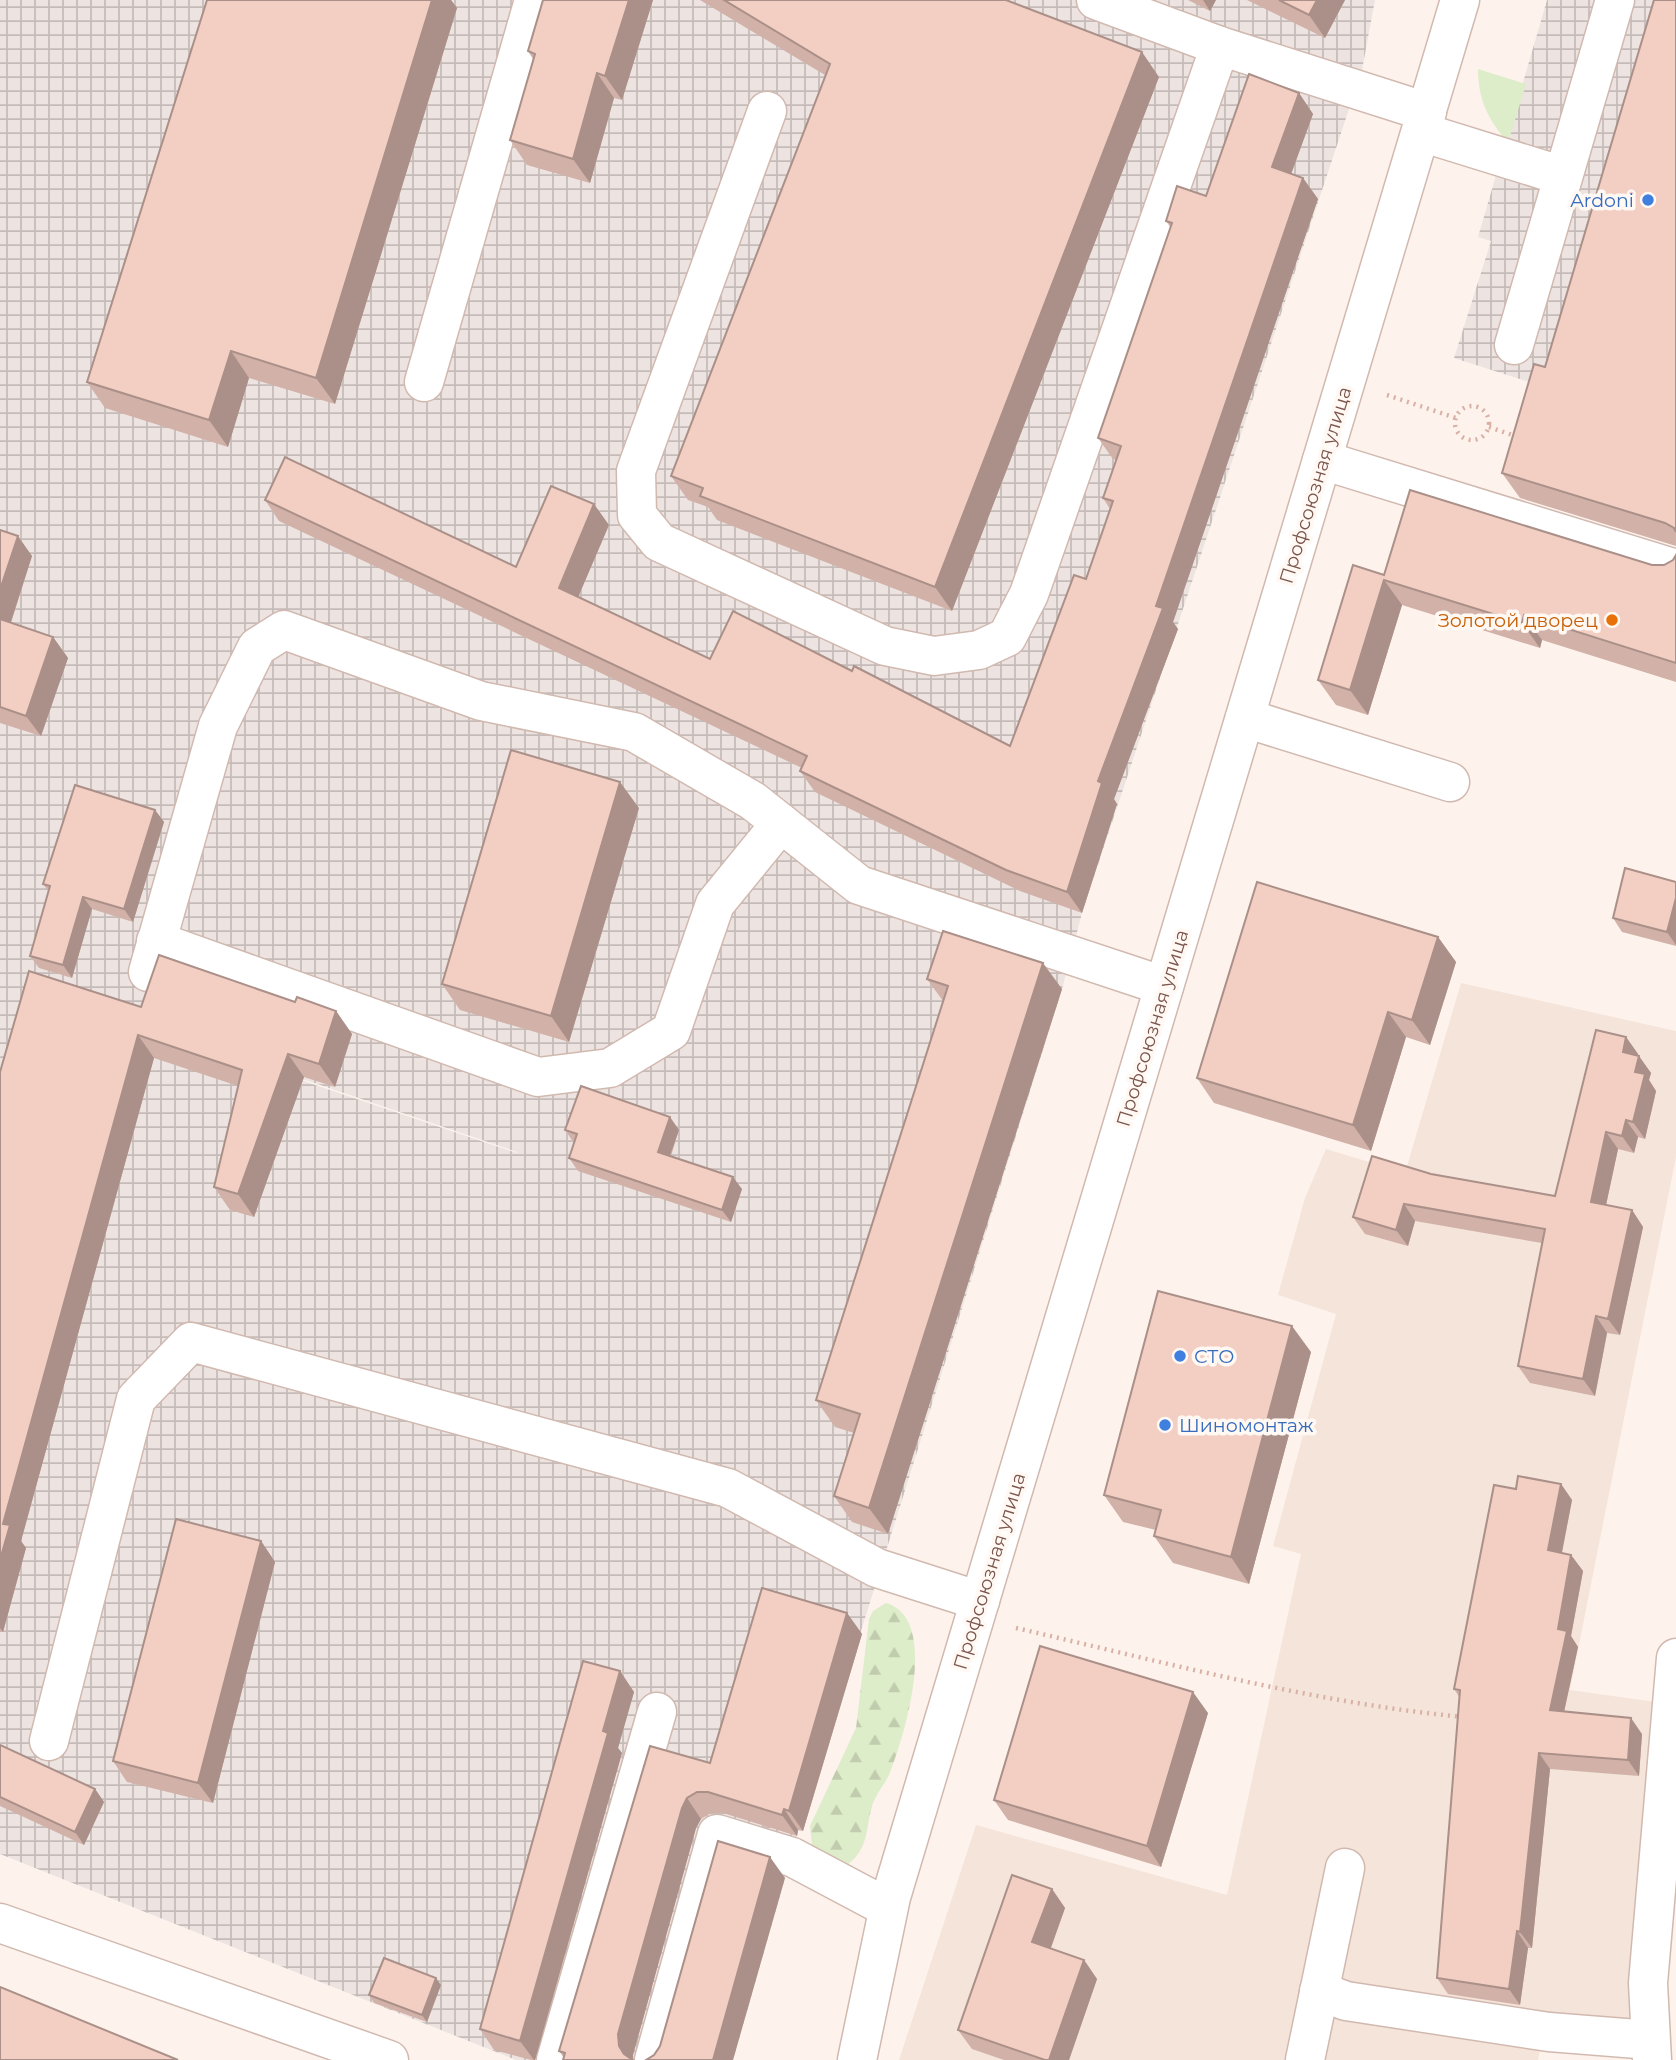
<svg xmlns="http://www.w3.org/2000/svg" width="1676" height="2060" viewBox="0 0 1676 2060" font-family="Montserrat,sans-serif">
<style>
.residential{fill:#f5e4da}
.industrial{fill:url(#industrial-grid);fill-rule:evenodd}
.green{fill:#ddecc9}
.forest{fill:url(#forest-firs)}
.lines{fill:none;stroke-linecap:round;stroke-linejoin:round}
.minor-casing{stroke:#d1b9b0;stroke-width:41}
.path{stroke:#d9b0a4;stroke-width:4.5;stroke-dasharray:2 5;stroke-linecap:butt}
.minor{stroke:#fff;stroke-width:38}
.wall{fill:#d1b1a8}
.shaded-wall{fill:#aa9088}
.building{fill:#f3cec3;stroke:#aa9088;stroke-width:2}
.shop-dot{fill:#3f7fe0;stroke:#fff8f3;stroke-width:2.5}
.food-dot{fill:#e8710a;stroke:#fff8f3;stroke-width:2.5}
.labels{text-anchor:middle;stroke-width:7;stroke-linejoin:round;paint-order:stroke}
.shop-label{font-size:19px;fill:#366cbe;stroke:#fff8f3;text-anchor:start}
.street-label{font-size:19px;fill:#7a554d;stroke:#fff8f3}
.food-label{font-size:19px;fill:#c56008;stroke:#fff8f3;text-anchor:end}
</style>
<defs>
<pattern id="industrial-grid" width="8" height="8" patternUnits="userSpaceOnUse" patternTransform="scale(1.75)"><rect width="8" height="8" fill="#ede4e1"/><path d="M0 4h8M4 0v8" fill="none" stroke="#c5bcb9"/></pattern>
<pattern id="forest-firs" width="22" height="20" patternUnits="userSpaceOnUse" patternTransform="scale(1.75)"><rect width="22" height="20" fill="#ddecc9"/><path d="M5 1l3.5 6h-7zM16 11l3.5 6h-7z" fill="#c1ccae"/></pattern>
</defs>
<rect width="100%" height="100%" fill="#fdf3ec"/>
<path class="residential" d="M1461,983L1676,1031V1157L1570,1690L1663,1703L1637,2027L1545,2020L1538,2060H899L976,1825L1227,1895L1301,1554L1273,1546L1336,1314L1278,1295L1305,1198L1326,1149L1405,1173Z"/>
<g class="industrial">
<path d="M0,0H1375L1362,70L1082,913L1062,989L799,1829L733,2060H516L0,1854ZM78,1005L132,1021L517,1152V1153Z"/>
<path d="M1547,0H1676L1551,389L1454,358L1491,241L1478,237Z"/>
</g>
<path class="green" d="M1478,69L1526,84L1508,143C1488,119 1478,100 1478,69Z"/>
<path class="forest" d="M886,1603C941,1619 904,1737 889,1775C884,1785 877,1793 873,1803C865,1828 870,1848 847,1865L813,1855L810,1826L856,1728L869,1619L873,1611Z"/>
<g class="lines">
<defs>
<g id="minor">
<path d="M1096,0L1220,46L1427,112"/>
<path d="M767,111L636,471L637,515L659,542L885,646L934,656L979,650L1007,637L1029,594L1220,46"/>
<path d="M1421,132L1563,176"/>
<path d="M1514,345L1615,0"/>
<path d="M424,382L534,0"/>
<path d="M1322,460L1676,569"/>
<path d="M1245,718L1450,782"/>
<path d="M156,941L538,1077L610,1068L671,1031L715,904L781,823"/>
<path d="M148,972L218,726L257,647L284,630L481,701L634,732L753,801L859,885L1164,986"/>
<path d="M49,1741L136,1399L191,1342L728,1488L877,1568L980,1601"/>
<path d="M0,1923L389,2060"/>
<path d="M1319,1991L1346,2001L1549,2032L1650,2040"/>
<path d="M556,2060L657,1712"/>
<path d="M654,2060L717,1834L792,1857L888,1908"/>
<path d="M857,2060L891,1897L1460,0"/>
<path d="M1305,2060L1345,1868"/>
<path d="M1652,2060L1648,1983L1676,1658"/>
</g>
</defs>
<use href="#minor" class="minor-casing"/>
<g class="path">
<path d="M1387,395L1456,418"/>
<circle cx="1472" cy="423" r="17"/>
<path d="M1489,427L1518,437"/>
<path d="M1016,1628C1164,1662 1313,1703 1464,1717"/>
</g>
<use href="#minor" class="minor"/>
</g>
<g class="wall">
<path d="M207,0H451L457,8L335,404L249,378L228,447L105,408L87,382Z"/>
<path d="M543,0H653L622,100L614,98L590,183L527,165L510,140L533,59L528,51Z"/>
<path d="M700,0H1006L1159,77L952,611L717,520L708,507L688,500L671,476L825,75Z"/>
<path d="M1188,0H1216L1210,11Z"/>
<path d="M1247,0H1345L1325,38Z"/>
<path d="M1676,0V546L1520,498L1502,473L1545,367Z"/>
<path d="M1299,93L1313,114L1291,174L1303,178L1318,199L1173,622L1178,629L1114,799L1117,804L1082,913L1020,891L815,792L800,771L802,768L279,521L265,500L516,567L609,525L578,597L710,659L852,671L1010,746L1086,579L1110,509L1103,498L1116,460L1113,459L1098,438L1171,228L1166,221L1206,196Z"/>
<path d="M0,530L32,556L11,623L53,637L68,658L41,736L0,723Z"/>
<path d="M1676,555V682L1542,640L1540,648L1402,605L1368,715L1336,705L1318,680L1384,575L1664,565L1673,560Z"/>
<path d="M639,808L569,1042L460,1010L442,984Z"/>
<path d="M155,810L164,822L133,922L92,909L72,978L39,968L30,956L49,892L43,884Z"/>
<path d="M1676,882V946L1622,932L1613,918Z"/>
<path d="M1438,937L1456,962L1430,1045L1406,1037L1371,1151L1214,1103L1197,1078Z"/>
<path d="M927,979L1062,989L888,1534L852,1522L834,1496L854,1433L835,1427L816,1400L943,1001Z"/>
<path d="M295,1002L336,1011L352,1034L335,1087L304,1077L254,1217L230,1210L214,1187L238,1086L154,1058L21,1541L26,1548L3,1632H0V1072L141,1007Z"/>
<path d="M1626,1037L1638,1054V1056L1651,1073L1649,1080L1656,1091L1645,1139L1638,1137L1634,1153L1618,1149L1606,1205L1632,1210L1643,1227L1620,1335L1607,1333L1595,1396L1530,1383L1518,1366L1542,1243L1415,1221L1408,1246L1365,1234L1353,1217L1431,1174L1555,1196Z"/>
<path d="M565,1130H679L671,1156L742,1189L731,1222L578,1171L569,1158L574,1143Z"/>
<path d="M1311,1352L1249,1584L1173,1563L1154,1536L1156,1530L1123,1522L1104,1495Z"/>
<path d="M1561,1484L1572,1500L1562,1553L1571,1555L1583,1571L1571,1636L1578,1647L1564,1712L1642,1734L1639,1776L1550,1769L1532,1948H1528L1520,2005L1448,1994L1437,1978L1460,1698L1454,1689L1516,1489Z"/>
<path d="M261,1541L275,1562L213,1803L127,1782L113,1761Z"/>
<path d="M847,1613L862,1634L803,1831L798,1830L797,1836L723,1813H711L701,1819L696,1828L633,2055V2060L564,2058L559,2051L650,1746L710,1763Z"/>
<path d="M620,1671L634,1692L618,1748L622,1753L535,2060H531L494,2050L480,2029Z"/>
<path d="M1208,1713L1161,1867L1008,1820L994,1800Z"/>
<path d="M0,1745L95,1789L104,1802L84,1845L0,1806Z"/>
<path d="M1052,1889L1065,1908L1051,1948L1084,1960L1097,1979L1069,2060H1004L972,2049L958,2030Z"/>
<path d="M441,1985L427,2022L374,2003L369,1995Z"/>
</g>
<g class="shaded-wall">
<path d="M432,0H451L457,8L335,404L316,378Z"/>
<path d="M629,0H653L622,100L605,76Z"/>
<path d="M1203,0H1216L1210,11Z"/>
<path d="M1317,0H1345L1325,38L1309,15Z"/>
<path d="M1142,52L1159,77L952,611L935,587Z"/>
<path d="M597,73L614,98L590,183L573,159Z"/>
<path d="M1299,93L1313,114L1286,188L1272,167Z"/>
<path d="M1303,178L1318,199L1173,622L1178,629L1114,799L1117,804L1082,913L1067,892L1098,781L1156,606Z"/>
<path d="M231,351L249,378L228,447L209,420Z"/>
<path d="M594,504L609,525L573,609L559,588Z"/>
<path d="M18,536L32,556L6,637L0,629V590Z"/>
<path d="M1384,580L1402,605L1368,715L1350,690Z"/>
<path d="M1524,615L1542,640L1540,648L1522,623Z"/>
<path d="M53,637L68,658L41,736L26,716Z"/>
<path d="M620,782L639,808L569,1042L551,1016Z"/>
<path d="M155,810L164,822L133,922L124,909Z"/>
<path d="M83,897L92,909L72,978L63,965Z"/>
<path d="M1676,898V945L1667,932Z"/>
<path d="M1438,937L1456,962L1430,1045L1412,1020Z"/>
<path d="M1043,963L1062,989L888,1534L869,1508Z"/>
<path d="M336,1011L352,1034L335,1087L319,1064Z"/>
<path d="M1388,1012L1406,1037L1371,1151L1353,1125Z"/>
<path d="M138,1035L154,1058L21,1541L26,1548L3,1632L0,1628V1560L3,1524Z"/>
<path d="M1626,1037L1638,1054L1635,1069L1623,1052Z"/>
<path d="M288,1054L304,1077L254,1217L238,1194Z"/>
<path d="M1639,1056L1651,1073L1649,1080L1656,1091L1645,1139L1633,1122L1635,1072Z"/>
<path d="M670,1117L679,1130L667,1164L658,1152Z"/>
<path d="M1626,1120L1638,1137L1634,1153L1622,1136Z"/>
<path d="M1606,1132L1618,1149L1603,1219L1591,1202Z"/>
<path d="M733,1177L742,1189L731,1222L722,1210Z"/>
<path d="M1404,1204L1415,1221L1408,1246L1396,1230Z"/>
<path d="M1632,1210L1643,1227L1620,1335L1608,1319Z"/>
<path d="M1596,1316L1607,1333L1595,1396L1583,1379Z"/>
<path d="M1292,1326L1311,1352L1249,1584L1231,1557Z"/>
<path d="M1561,1484L1572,1500L1559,1567L1548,1550Z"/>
<path d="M261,1541L275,1562L213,1803L198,1783Z"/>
<path d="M1571,1555L1583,1571L1571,1636L1578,1647L1561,1726L1550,1710L1558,1629Z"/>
<path d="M847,1613L862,1634L803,1831L789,1811Z"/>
<path d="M620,1671L634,1692L618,1748L622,1753L535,2060H534L520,2041Z"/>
<path d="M1193,1692L1208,1713L1161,1867L1147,1846Z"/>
<path d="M1631,1718L1642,1734L1639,1776L1628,1760Z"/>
<path d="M1539,1753L1550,1769L1532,1948L1520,1932Z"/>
<path d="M95,1789L104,1802L84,1845L75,1832Z"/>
<path d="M687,1798L701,1819L696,1828L633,2055V2060H628L619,2046L618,2034L682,1808Z"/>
<path d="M784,1809L798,1830L797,1836L782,1815Z"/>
<path d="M770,1857L785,1878L733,2060H713Z"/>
<path d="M1052,1889L1065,1908L1046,1961L1032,1942Z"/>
<path d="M1517,1931L1528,1948L1520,2005L1509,1989Z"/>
<path d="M1084,1960L1097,1979L1069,2060H1049Z"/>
<path d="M436,1978L441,1985L427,2022L422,2015Z"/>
</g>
<g class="building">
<path d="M207,0H432L316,378L231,351L209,420L87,382Z"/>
<path d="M543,0H629L605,76L597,73L573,159L510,140L535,54L528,51Z"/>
<path d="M724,0H1006L1142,52L935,587L700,496L703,488L671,476L830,64Z"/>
<path d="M1279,0H1317L1309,15Z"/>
<path d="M1654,0H1676V532L1674,528L1665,523L1502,473L1534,364L1545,367Z"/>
<path d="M1249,74L1299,93L1272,167L1303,178L1156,606L1163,608L1098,781L1102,783L1067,892L1006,870L800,771L807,756L265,500L285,457L516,567L551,486L594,504L559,588L710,659L733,611L852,671L854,666L1010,746L1074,575L1086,579L1113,501L1103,498L1121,446L1098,438L1172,223L1166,221L1177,186L1206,196Z"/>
<path d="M1410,490L1652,565H1664L1673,560L1676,555V663L1524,615L1522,623L1384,580L1350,690L1318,680L1353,565L1384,575Z"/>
<path d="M0,530L18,536L0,590Z"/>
<path d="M0,619L53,637L26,716L0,707Z"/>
<path d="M511,750L620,782L551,1016L442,984Z"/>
<path d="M75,785L155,810L124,909L83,897L63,965L30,956L50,886L43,884Z"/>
<path d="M1625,868L1676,882V898L1667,932L1613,918Z"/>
<path d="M1257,882L1438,937L1412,1020L1388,1012L1353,1125L1197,1078Z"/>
<path d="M943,931L1043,963L869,1508L834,1496L860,1414L816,1400L948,986L927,979Z"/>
<path d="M159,955L295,1002L297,997L336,1011L319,1064L288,1054L238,1194L214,1187L242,1070L138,1035L3,1524L10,1525L0,1560V1072L29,971L141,1007Z"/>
<path d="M1596,1030L1626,1037L1623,1052L1639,1056L1635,1072L1645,1074L1633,1122L1626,1120L1622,1136L1606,1132L1591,1202L1632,1210L1608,1319L1596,1316L1583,1379L1518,1366L1545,1229L1404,1204L1396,1230L1353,1217L1372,1156L1431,1174L1555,1196Z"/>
<path d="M581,1086L670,1117L658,1152L733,1177L722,1210L569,1158L577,1134L565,1130Z"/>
<path d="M1158,1291L1292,1326L1231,1557L1154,1536L1161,1510L1104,1495Z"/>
<path d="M1518,1476L1561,1484L1548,1550L1571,1555L1558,1629L1567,1631L1550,1710L1631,1718L1628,1760L1539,1753L1520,1932L1517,1931L1509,1989L1437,1978L1460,1690L1454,1689L1494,1485L1516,1489Z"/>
<path d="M176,1519L261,1541L198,1783L113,1761Z"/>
<path d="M762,1588L847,1613L789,1811L784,1809L782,1815L708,1792H697L687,1798L682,1808L618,2034L619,2046L624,2054L633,2060H563L565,2053L559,2051L650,1746L710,1763Z"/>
<path d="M1040,1646L1193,1692L1147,1846L994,1800Z"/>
<path d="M583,1661L620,1671L603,1731L608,1733L520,2041L480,2029Z"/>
<path d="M0,1745L95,1789L75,1832L0,1797Z"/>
<path d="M718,1841L770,1857L713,2060H646L654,2055L660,2046Z"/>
<path d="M1012,1875L1052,1889L1032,1942L1084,1960L1049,2060H1045L958,2030Z"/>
<path d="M384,1958L436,1978L422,2015L369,1995Z"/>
<path d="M0,1987L178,2060H0Z"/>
</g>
<g class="shop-dot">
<circle cx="1648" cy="200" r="7"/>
<circle cx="1180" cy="1356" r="7"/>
<circle cx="1165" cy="1425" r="7"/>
</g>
<circle class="food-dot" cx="1612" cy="620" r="7"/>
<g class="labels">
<g class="shop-label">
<text x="1634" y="207" text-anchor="end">Ardoni</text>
<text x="1194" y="1363">СТО</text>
<text x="1179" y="1432">Шиномонтаж</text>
</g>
<g class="street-label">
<text transform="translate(1315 485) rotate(-73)" y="7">Профсоюзная улица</text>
<text transform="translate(1152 1028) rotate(-73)" y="7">Профсоюзная улица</text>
<text transform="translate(989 1571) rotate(-73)" y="7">Профсоюзная улица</text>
</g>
<g class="food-label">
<text x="1598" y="627">Золотой дворец</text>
</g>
</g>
</svg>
